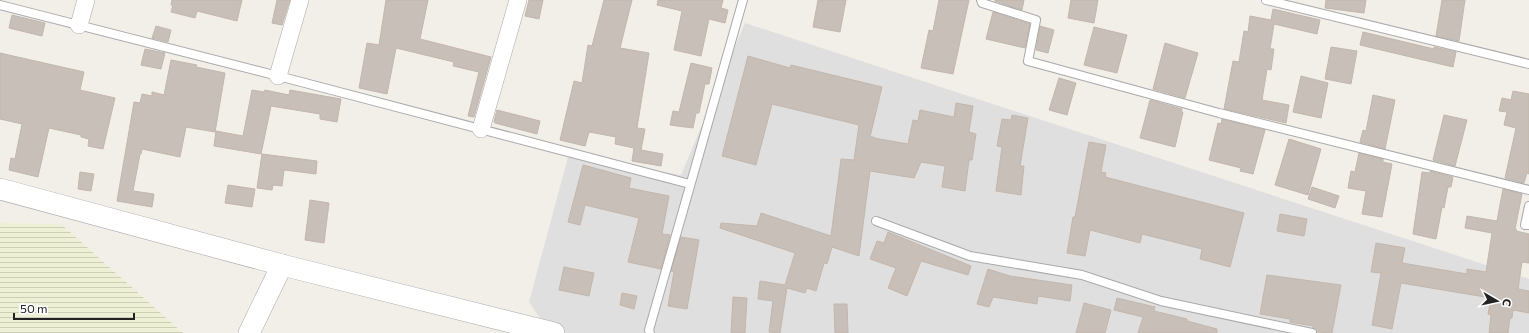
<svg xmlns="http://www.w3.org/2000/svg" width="1529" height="333" viewBox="0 0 1529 333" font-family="Commissioner,sans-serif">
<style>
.residential{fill:#e0dfdf}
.farmland{fill:url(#farmland-rules)}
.building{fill:#c7bfb8;stroke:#c4b6ab}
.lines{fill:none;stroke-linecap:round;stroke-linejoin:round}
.service-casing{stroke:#a9a9a9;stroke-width:10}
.minor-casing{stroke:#a9a9a9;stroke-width:18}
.tertiary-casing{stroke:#a9a9a9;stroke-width:22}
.service{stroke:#fff;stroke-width:8}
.minor{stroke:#fff;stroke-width:17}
.tertiary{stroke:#fff;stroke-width:21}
</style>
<defs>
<pattern id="farmland-rules" width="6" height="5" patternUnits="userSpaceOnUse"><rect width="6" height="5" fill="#eef0d5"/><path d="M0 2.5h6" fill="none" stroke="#ccceb7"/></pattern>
</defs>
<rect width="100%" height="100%" fill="#f2efe9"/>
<path class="residential" d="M745,23L1529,279V333H550L529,302L568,157L681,175Z"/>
<path class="farmland" d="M0,223L61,224L183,333H0Z"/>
<g class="building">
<path d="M172,0H242L237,21L197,11L195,18L171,12L173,5H171Z"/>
<path d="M277,0H290L282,25L272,23Z"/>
<path d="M386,0H428L420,39L491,57L474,117L468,116L479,72L453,66L454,62L396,48L387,94L359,88L367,43L379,45Z"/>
<path d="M529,0H543L539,19L525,16Z"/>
<path d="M604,0H632L620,48L649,53L637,128L645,129L641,150L663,154L661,166L632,161L634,148L615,144L616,137L589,132L585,146L560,140L574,81L582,83L588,45L592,46Z"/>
<path d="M658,0H723L721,8L728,10L725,23L709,19L701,56L674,50L682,11L657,5Z"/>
<path d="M818,0H846L840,32L813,27Z"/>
<path d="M939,0H969L953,74L921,68L929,30L933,31Z"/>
<path d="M995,0H1024L1022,10L995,1Z"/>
<path d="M1071,0H1098L1094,23L1068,18Z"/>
<path d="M1326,0H1366L1364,13L1325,8Z"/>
<path d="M1442,0H1465L1459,41L1436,36Z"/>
<path d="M1273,9L1320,20L1317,34L1274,24L1270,49H1274L1271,70L1267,69L1262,100L1289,105L1286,123L1224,109L1233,61L1239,62L1244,31L1248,32L1250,16L1271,20Z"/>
<path d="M993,12L1030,24L1025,48L986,39Z"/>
<path d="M12,15L45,23L42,36L9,28Z"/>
<path d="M156,26L171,30L168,42L152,38Z"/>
<path d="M1040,26L1054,30L1048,53L1036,50Z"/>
<path d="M1094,27L1127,35L1117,73L1084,65Z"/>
<path d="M1363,32L1434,49V47L1456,52L1453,67L1360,45Z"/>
<path d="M1165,43L1198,53L1185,98L1153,89Z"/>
<path d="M1331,47L1357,51L1351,84L1325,79Z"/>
<path d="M145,49L165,53L161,69L141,65Z"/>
<path d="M0,53L84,72L80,90L115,98L103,149L88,146L89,139L81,137V135L49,128L38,177L9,170L11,158L15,159L22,124L0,119Z"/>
<path d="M748,56L790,68L791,65L882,87L870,137H874V138L908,144L913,120L918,121L920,110L954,117L956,103L973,106L969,132L976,134L972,160H969L965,191L942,187L945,166L921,162L914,178L870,171L859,256L832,247L827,264L824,263L816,291L807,288L805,293L787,288L780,333L769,332L773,301L758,299L760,281L785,285L795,253L720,228L721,223L757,226L761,213L831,236L841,159L854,160L859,125L772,104L756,165L722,156Z"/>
<path d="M171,60L197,65L196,67L225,73L215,132L186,127L180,157L142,149L141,154H140L133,191L154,194L152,207L117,201L134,102L140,103L142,94L152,96V92L164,95Z"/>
<path d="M691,63L712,68L709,84H705L699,113H696L693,128L670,125L673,111L679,112Z"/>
<path d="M1301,76L1328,83L1321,118L1293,112Z"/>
<path d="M1059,78L1076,83L1067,115L1049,110Z"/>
<path d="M252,90L264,92L265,90L289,95L290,90L341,99L337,122L320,119V114L271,106L261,154L214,146L216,131L243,136Z"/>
<path d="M1513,91L1529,94V174L1527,173L1524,183L1505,178L1516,128L1504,125L1507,112L1499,111L1502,98L1511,100Z"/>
<path d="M1373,95L1395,100L1385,149L1360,142L1363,130L1366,131Z"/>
<path d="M1150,100L1182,109L1181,112H1183L1175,147L1140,138Z"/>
<path d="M497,110L540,121L537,134L495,123L494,121Z"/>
<path d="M1012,115L1028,118L1020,166H1024L1021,195L996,191L1002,147L997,146L1002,119L1011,120Z"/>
<path d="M1444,115L1467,120L1455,166L1433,160Z"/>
<path d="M1222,119L1265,130L1253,174L1240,171L1241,168L1209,160L1218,123L1221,124Z"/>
<path d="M1289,139L1321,149L1308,195L1275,185Z"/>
<path d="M1089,142L1106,145L1101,172L1106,173L1105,177L1244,213L1230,267L1200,259L1202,249L1142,234L1140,243L1090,230L1085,256L1067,253L1073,217H1075Z"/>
<path d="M1359,153L1383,159V162L1392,164L1382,217L1362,214L1366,191L1348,188L1351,171L1355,172Z"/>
<path d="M262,154L317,161L316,174L284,170L282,186L273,185L272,190L257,188Z"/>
<path d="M583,165L631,178L629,188L669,196L662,234L670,235L661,269L628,262L639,218L585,205L580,225L568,222Z"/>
<path d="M1430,171L1453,177L1451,187H1448L1444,208L1442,207L1436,239L1413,234L1422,172L1430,173Z"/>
<path d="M80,172L94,174L91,191L78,189Z"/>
<path d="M228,185L255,189L252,207L225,203Z"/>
<path d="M1312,187L1339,196L1335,208L1308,199Z"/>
<path d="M1503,189L1522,194L1515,229L1517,230L1516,231L1529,234V263L1522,262L1518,289L1529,291V313L1513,310L1512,318H1510L1508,333H1489L1491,315L1488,314L1491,298L1401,283L1392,329L1372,325L1381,273L1371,272L1376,243L1405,248L1402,263L1467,274V269L1486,272L1492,233L1465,228L1467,216L1497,221Z"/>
<path d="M310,200L329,203L324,243L305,240Z"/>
<path d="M1280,214L1307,219L1304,236L1277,231Z"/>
<path d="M888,232L971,266L968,275L921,261L907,296L888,288L896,268L870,259L877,241L884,243Z"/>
<path d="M681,237L699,240L687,309L668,306L674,272L671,271Z"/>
<path d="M564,267L594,273L589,296L559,290Z"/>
<path d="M988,269L1010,276L1072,285L1070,301L1038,296L1037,304L993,297L989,307L977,304Z"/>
<path d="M1267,275L1341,285L1332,333L1317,332L1313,328V326L1290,322V319L1260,314Z"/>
<path d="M622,293L637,296L634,309L620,305Z"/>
<path d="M733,297L747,298L745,333H731Z"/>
<path d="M1117,298L1155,307L1154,311L1187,319V321L1217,329V333H1138L1143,317L1114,310Z"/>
<path d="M1084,303L1111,310L1105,333H1076Z"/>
<path d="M834,304H847L848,333H835Z"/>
</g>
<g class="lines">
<defs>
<g id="service">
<path d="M981,0L982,3L1036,20L1028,61L1219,113L1529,190"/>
<path d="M1266,0L1529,64"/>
<path d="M0,5L286,78L690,184"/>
<path d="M1529,206L1525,225H1529"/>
<path d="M876,221L970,256L1082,275L1161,301L1312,333"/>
<path d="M650,333L649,330L743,0"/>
</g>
<g id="minor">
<path d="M79,25L86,0"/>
<path d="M278,76L300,0"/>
<path d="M481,129L518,0"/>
</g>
<g id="tertiary">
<path d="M0,189L282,265L554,333"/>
<path d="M249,333L282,265"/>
</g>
</defs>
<use href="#service" class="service-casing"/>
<use href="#minor" class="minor-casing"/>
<use href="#tertiary" class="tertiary-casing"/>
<use href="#service" class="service"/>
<use href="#minor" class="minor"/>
<use href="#tertiary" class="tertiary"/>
</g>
<g transform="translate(1497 301) rotate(99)" stroke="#ffffff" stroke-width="3" paint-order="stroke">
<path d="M0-3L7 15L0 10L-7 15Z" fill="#222222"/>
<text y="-6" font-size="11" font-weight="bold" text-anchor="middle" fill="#222222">С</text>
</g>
<path d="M14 313v6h120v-6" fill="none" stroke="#222222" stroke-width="2"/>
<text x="20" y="313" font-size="12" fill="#222222" stroke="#ffffff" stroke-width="3" paint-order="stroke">50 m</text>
</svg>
